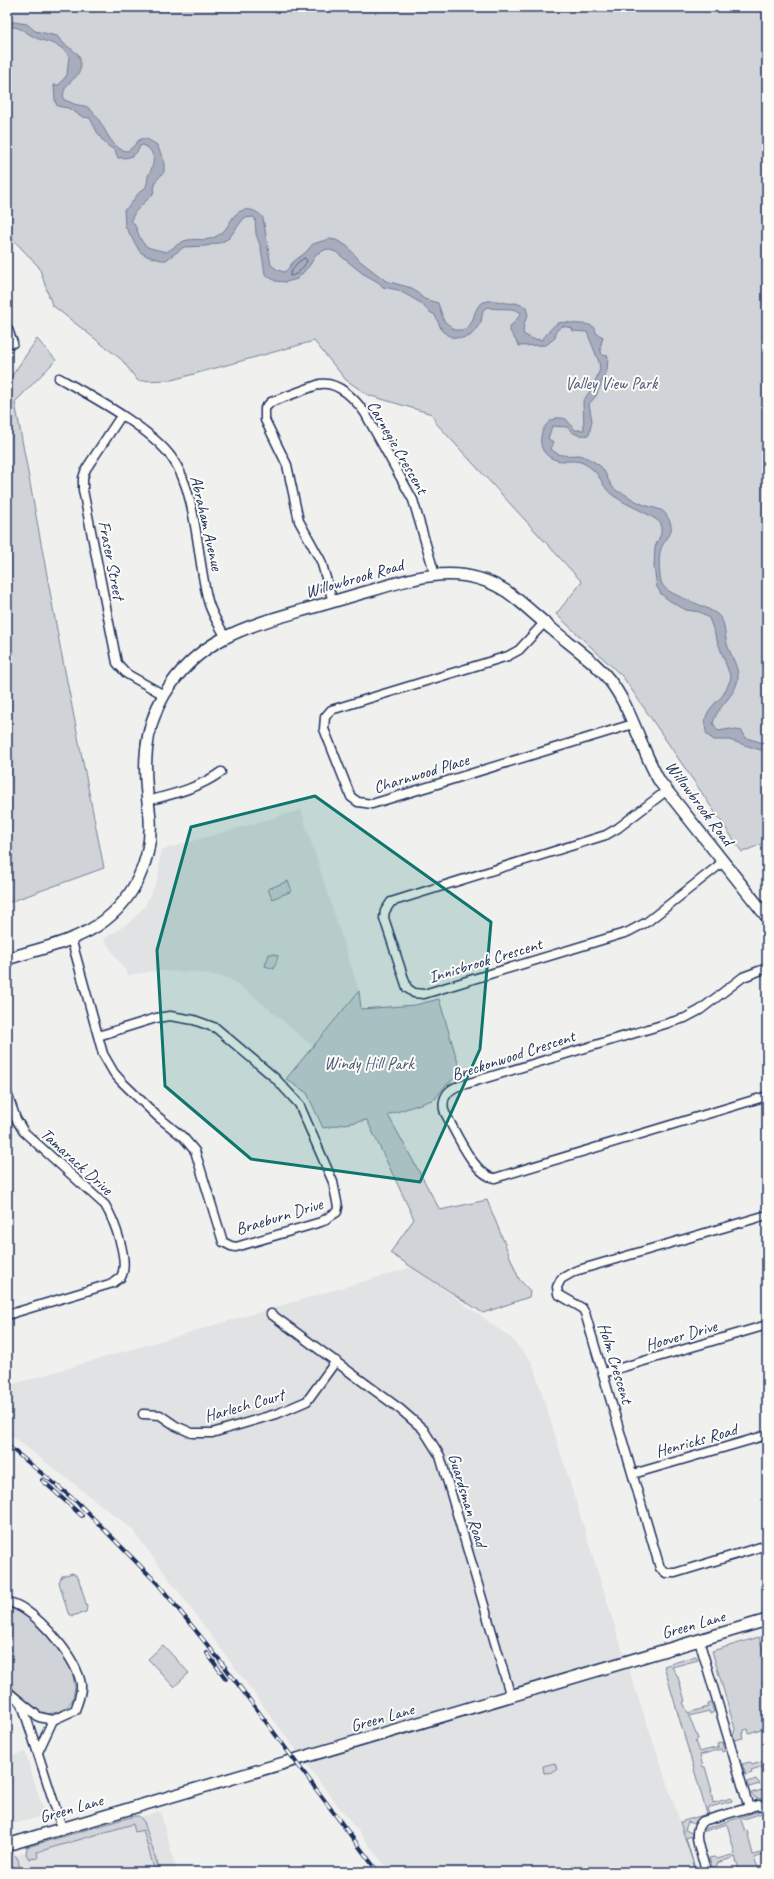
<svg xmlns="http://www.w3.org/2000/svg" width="774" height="1879" viewBox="0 0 774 1879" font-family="Caveat,sans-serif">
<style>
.built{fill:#e0e2e3}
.green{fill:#d0d3d8;stroke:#76819b}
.water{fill:#a7adbd;stroke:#6f7b97}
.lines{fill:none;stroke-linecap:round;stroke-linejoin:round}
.shore{stroke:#536184;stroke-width:1}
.street-casing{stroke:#1b2f5e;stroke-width:11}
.secondary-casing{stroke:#1b2f5e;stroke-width:14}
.street{stroke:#fdfcf7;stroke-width:8}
.secondary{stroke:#fdfcf7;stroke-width:11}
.rail-casing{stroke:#1b2f5e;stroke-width:4}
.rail{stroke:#fdfcf7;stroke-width:2.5;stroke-dasharray:8;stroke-linecap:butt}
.marked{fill:#0f766e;fill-opacity:0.2;stroke:#0f766e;stroke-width:3;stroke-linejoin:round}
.labels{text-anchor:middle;stroke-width:4;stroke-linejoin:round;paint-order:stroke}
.park-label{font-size:17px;fill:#48587c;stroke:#fdfcf7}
.street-label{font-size:17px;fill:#1b2f5e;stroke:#fdfcf7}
</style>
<rect width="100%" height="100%" fill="#f0f0ee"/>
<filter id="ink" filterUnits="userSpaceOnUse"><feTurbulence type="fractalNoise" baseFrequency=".025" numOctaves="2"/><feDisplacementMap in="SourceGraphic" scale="8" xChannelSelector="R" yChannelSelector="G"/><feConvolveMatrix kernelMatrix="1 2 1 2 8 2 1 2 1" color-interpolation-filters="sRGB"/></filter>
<g filter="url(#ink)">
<g class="built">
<path d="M301,810L359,991L312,1046L255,997L228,978L194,972L156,971L128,975L104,939L130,922L145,906L158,878L161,850Z"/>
<path d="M413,1267L511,1338L532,1362L622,1649L680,1822L695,1872H390L316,1777L132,1529L7,1432V1386Z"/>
<path d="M25,1752L45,1815L7,1826V1757Z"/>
<path d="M160,1811L177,1872H7V1858Z"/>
</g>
<g class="green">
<path d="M7,7H767V842L742,852L623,677L556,614L582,582L436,423L432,414L368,395L346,380L314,341L172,380L138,381L122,360L52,305L39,267L7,233Z"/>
<path d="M37,339L56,360L15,402L60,646L104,868L7,903V383Z"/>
<path d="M288,881L292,891L272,899L268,889Z"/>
<path d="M269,954H274L278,956L274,969L265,966Z"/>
<path d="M359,991L361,1009L415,1005L439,999L461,1073L445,1086L435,1099L388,1115L440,1210L487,1200L519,1279L530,1291L529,1297L483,1313L390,1253L414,1219L367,1120L323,1128L307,1093L286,1079Z"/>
<path d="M73,1573L78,1577L87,1607L86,1612L72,1616L68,1613L59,1582L62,1576Z"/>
<path d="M7,1606L30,1618L45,1634L51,1639L72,1669L75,1687L73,1699L67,1707L58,1712L48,1714L35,1710L7,1683Z"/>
<path d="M759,1637L767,1665V1680L762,1682L767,1697V1742L764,1728L749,1733L748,1729L744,1730V1733L742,1734L743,1738L735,1740L733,1735L735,1729L712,1651Z"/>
<path d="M163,1645L189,1673L174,1687L148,1659Z"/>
<path d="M696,1656L698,1660L672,1667L678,1677L685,1701L683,1702L688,1713L708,1707V1704L711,1703L714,1712L710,1714L709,1711L689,1716L698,1739L695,1741L699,1752L719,1747L718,1744L723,1742L725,1751L722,1752L721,1749L700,1755L703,1767H705L712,1791H711L713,1803L731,1798L732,1801L707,1808L709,1815L700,1819L695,1824L688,1822L685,1830L692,1833V1836L686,1838L696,1872L680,1822L707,1814L664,1666Z"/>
<path d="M767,1760V1766L751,1771L752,1773L746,1775L742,1764L750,1762L752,1765Z"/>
<path d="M555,1763L557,1770L554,1772L544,1773L543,1766Z"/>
<path d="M756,1779L760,1784L749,1787L748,1782Z"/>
<path d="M766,1789L767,1800L755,1798L751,1793Z"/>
<path d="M759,1811H764L767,1815L763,1816L762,1813L741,1820L745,1831L747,1830L753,1855L767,1851V1854L754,1858L760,1872H738L739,1869L735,1857L717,1863V1866L712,1867L709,1858L714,1857L717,1859L735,1854L727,1824L702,1832L704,1829Z"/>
<path d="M132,1814L29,1845L33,1843Z"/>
<path d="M134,1816H139L144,1822L160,1872H155L143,1830L135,1832L133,1824L37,1852L38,1858L29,1859L26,1854L27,1847Z"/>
<path d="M12,1852C17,1856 21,1863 18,1870L14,1871L12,1865L7,1866V1853Z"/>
</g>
<path class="water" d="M7,21L27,24L35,31L57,36L63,43L78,54C90,81 59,78 64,100C72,102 72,104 78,105C81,106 84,105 87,107C104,117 108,151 128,151C141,141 138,132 157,145L164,161V172L156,181L153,194L135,212L131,220C138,227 138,239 145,245C149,249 160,250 166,252C173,249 180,241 188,240C198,238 205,242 215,237C228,231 228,222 236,214C245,206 258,210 263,218L271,265L278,270L284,272L287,270L293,262L305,253L313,244L329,239L336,240L347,246L360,261L386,281L412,288L424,299L438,303L444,321L455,330C479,332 469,308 484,302C494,298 506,305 516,303L526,307L528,316L524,323L523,334L533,339L542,340C558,320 555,321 579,324C585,324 590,324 595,328L596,333L603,337L600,348L602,355L608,356L607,371L596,396L589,404L592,421L589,435C578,436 574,435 567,427L552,426L548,439L554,442L551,449C560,458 569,455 579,455C584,456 591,460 596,463C608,469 606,484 617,491C618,492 621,492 622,493C628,495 632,500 638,502C645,506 653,507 661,510C665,512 668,517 670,522C675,534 664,539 661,549C658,554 659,579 662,584C668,597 711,605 721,618C725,624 725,639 728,647C732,657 739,669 738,679C735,697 717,706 713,723L718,731L730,729L742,731L746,738L767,744V752L729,740H714L707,735C701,714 711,708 723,695C726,690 729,683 731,678L709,618L700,612L686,610L670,601L661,594L657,587L654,567L655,547L661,534V523C647,512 628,506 614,496C600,487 603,473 583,463C573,458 558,466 546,454C536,445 541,424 554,419C557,417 562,418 566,419L575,430H584L583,401L593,387L600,369L599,362L587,332L573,331L572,328L562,326L556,331L555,338L546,345L519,346L510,331V327L521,314L520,312C511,306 498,311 487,307L483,310L481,322L474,332L470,336L462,338L451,337L442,331L435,315L428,311L421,303L398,290L383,287L378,282L362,273L336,252L327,249L316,254L310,265L297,279L286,282L275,281L265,274L261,248L256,234L255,218L253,217L244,218L229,238L222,242L206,246L184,247L166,260H161L147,256L140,252L125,226L124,210C131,206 133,199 138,194C140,191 143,190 145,188C148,184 147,180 148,176C154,165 158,152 143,145L140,146C136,157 130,158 118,158L115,150C102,145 96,130 90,118L83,117L68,108L57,106L55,100L54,85H59L67,75L69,56C59,42 51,44 36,38C26,33 19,25 7,27Z"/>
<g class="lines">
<path class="shore" d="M305,258L307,261C304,267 297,276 290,276V274L296,264Z"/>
<defs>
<g id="street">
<path d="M7,327L13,343"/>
<path d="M59,378C91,396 151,428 172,458C197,492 197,559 208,601C211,613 219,625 225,636"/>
<path d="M121,416L86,469L83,478V490L117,663L127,674L164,695"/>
<path d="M333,602L321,561L299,521L287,465L265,420V408L271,402L320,384C338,381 355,399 365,413L413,500L435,575"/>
<path d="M544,623L519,650L508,656L331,710L325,717L324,729L351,797L358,802L372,804L633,724"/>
<path d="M666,791L618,828L606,835L391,902L385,911L384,918L407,988L414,993L424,994L628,932L647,922L723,862"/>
<path d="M147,801C174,794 199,788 221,772"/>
<path d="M71,938L103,1054L114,1073L122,1082L157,1116L183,1137L195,1151L223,1242L231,1246L236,1247L321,1222L337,1212L338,1207L333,1182L299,1104L275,1078L216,1028L194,1020L170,1016L156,1018L98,1036"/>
<path d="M767,968L743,977L700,1010L685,1018L456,1087C445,1092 441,1102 445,1113C455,1130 474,1176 495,1178L767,1096"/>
<path d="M7,1093L16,1119L24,1132L105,1205C114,1220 130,1261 121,1277L113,1283L7,1315"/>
<path d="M767,1215L575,1271L561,1279L557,1287L558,1294L582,1308L585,1313L660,1568L666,1573H675L767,1545"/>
<path d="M271,1314L400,1409L423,1429L440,1456L511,1697"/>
<path d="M603,1373L767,1325"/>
<path d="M143,1414L160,1415L176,1426L192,1433H212L279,1413L307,1401L336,1361"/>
<path d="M633,1474L767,1435"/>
<path d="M7,1601C12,1603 19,1605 24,1609C45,1623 76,1658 81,1684C82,1693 78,1702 75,1710L53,1720L38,1752"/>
<path d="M699,1640L749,1808"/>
<path d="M7,1691L39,1717L53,1720"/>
<path d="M22,1704L62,1828"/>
<path d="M707,1872C703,1858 689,1832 703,1821L758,1805L767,1806"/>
</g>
<g id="secondary">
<path d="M7,959C35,950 65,944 90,930C133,906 156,857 149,809C143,770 143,730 164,695C198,638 248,626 307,609C329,603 351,596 373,590C419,576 462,563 506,591C522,602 537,617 552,629C572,646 598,663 613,685C634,715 642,752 660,782L767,917"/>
<path d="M7,1845L767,1620"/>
</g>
</defs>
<use href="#street" class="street-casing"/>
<use href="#secondary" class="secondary-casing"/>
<use href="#street" class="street"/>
<use href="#secondary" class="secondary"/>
<defs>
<g id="rail">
<path d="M7,1445L77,1502L158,1584L222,1663L378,1872"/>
<path d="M42,1480L82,1516"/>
<path d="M207,1653L226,1679"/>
</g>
</defs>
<use href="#rail" class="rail-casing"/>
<use href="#rail" class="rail"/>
</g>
</g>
<path class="marked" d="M315,796L491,922L480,1049L420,1182L251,1159L165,1086L157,950L191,827Z"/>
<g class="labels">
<g class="park-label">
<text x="611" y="389">Valley View Park</text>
<text x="369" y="1069">Windy Hill Park</text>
</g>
<g class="street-label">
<text transform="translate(398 447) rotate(60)" y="6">Carnegie Crescent</text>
<text transform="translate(207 523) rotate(77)" y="6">Abraham Avenue</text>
<text transform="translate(112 560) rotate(79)" y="6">Fraser Street</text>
<text transform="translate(354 578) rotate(-16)" y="6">Willowbrook Road</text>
<text transform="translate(421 773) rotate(-17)" y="6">Charnwood Place</text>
<text transform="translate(700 803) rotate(53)" y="6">Willowbrook Road</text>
<text transform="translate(485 960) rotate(-17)" y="6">Innisbrook Crescent</text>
<text transform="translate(513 1055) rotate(-18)" y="6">Breckonwood Crescent</text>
<text transform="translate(77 1161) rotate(42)" y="6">Tamarack Drive</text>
<text transform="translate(279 1216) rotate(-17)" y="6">Braeburn Drive</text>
<text transform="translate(681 1335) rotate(-16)" y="6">Hoover Drive</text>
<text transform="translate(616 1363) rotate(73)" y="6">Holm Crescent</text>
<text transform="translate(244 1405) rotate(-16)" y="6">Harlech Court</text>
<text transform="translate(696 1440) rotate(-16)" y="6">Henricks Road</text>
<text transform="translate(468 1500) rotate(73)" y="6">Guardsman Road</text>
<text transform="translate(693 1624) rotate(-16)" y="6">Green Lane</text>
<text transform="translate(382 1717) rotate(-16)" y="6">Green Lane</text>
<text transform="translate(71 1808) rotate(-16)" y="6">Green Lane</text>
</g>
</g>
<rect width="774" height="1879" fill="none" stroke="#fdfcf7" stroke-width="24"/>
<rect x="12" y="12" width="750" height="1855" fill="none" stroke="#1b2f5e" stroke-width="1.5" filter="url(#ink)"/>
</svg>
